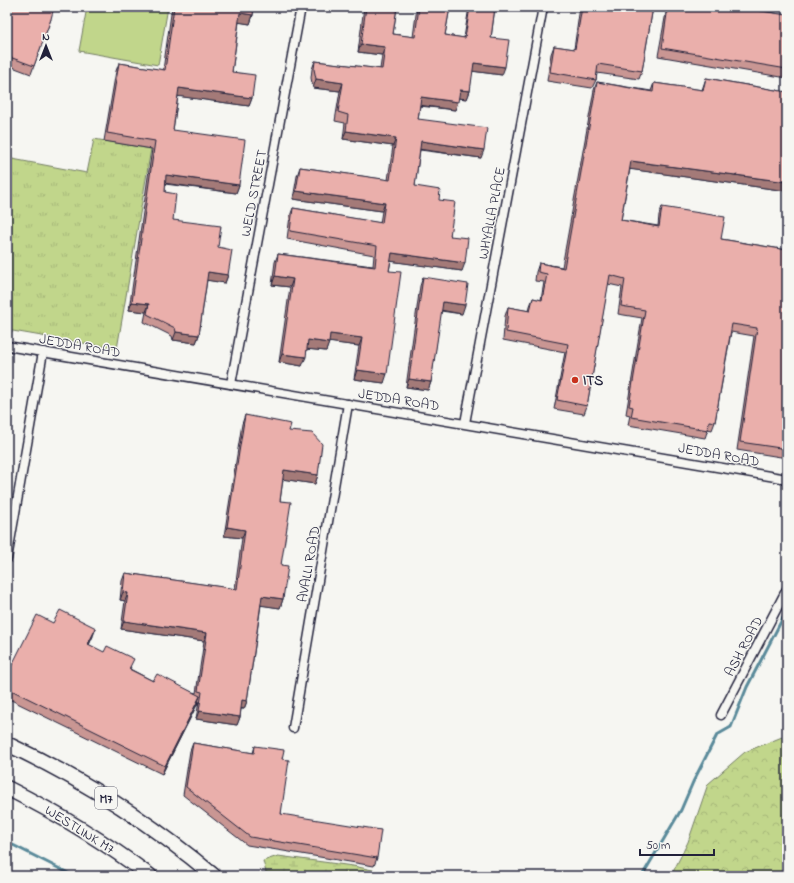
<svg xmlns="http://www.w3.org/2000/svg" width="794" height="883" viewBox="0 0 794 883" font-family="'Indie Flower',sans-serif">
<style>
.forest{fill:url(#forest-crowns);stroke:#727c63}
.wetland{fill:url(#wetland-marsh);stroke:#727c63}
.park{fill:url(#park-tufts);stroke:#727c63}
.pitch{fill:#c1d68b;stroke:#727c63}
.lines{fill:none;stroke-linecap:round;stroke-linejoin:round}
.stream{stroke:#5a8a9a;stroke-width:3}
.street-casing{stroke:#22223b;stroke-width:11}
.highway-casing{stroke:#22223b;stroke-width:17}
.street{stroke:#f6f6f2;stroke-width:8}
.highway{stroke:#f6f6f2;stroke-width:14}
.wall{fill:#c99693;stroke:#22223b}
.shaded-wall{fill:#a47a78;stroke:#22223b}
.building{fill:#eaafab;stroke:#22223b}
.poi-dot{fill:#c8321e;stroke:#f6f6f2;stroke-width:1.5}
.labels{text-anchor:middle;stroke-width:3;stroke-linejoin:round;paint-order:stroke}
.shield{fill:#f6f6f2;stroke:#626272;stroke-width:1}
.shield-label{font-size:13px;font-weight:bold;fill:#22223b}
.street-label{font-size:14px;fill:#22223b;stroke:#f6f6f2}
.poi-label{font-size:14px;font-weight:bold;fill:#22223b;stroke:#f6f6f2;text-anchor:start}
</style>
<defs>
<pattern id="forest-crowns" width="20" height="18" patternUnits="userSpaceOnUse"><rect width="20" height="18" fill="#c1d68b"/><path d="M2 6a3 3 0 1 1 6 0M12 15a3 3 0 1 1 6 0" fill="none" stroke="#a6b779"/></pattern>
<pattern id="wetland-marsh" width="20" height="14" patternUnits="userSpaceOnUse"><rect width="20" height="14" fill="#c1d68b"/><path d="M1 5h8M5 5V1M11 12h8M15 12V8" fill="none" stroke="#a6b779"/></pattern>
<pattern id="park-tufts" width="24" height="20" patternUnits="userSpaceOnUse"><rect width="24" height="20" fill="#c1d68b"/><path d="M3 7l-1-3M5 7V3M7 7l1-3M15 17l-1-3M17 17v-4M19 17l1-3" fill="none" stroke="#a6b779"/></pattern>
</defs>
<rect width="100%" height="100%" fill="#f6f6f2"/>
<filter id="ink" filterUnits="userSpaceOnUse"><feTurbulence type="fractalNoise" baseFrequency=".025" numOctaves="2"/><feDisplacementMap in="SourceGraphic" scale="8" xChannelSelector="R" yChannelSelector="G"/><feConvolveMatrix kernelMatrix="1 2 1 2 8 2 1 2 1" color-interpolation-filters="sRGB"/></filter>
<g filter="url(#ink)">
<path class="forest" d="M787,735V876H671L688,842L708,784L745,752Z"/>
<path class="wetland" d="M278,856L353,866L402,876H267L263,861Z"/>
<path class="park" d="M94,139L151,149L117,349L7,330V158L87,173Z"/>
<path class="pitch" d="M87,7H168L158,65L79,51Z"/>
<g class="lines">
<g class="stream">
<path d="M7,842L74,876"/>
<path d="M642,876L681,810L693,782L717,735L731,727L747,687L787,610"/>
</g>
<defs>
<g id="street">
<path d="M7,346L787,479"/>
<path d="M231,384L301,7"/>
<path d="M465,423L543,7"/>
<path d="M7,559L43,352"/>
<path d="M721,715L787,589"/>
<path d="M293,728L348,404"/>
</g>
<g id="highway">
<path d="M7,744C81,778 151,823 214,876"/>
<path d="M7,788C57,813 105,842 150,876"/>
</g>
</defs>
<use href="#street" class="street-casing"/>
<use href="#highway" class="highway-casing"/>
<use href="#street" class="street"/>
<use href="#highway" class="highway"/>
</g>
<g class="wall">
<path d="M7,7L51,19L31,74L7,65Z"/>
<path d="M172,7H254L253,15L250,24L239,22L232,72L252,98L249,106L178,96L173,130L239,185L236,193L165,184V192L173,220L218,247L228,275L225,283L207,280L199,335L196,343L173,340L172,336L144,322L146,312L129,310L152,149L104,141L116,71L119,63L163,70Z"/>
<path d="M364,7H397L393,34L413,37L417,7H450L445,35L464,38L469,7H495L491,38L502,75L472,71L470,91L467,99L458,98L455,110L420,106L418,119L481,158L420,150L415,186L439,200L462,271L391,261L389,271L384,383L354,379L359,346L329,342L326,351L307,349L302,366L279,362L290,287L272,285L275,262L278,254L373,266L374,255L287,239L290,216L293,208L380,223L382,211L293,199L297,176L300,167L388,180L393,146L343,139L345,123L335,121L340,91L313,88L311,78L312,69L315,61L380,69L382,55L358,52Z"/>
<path d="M580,7H653L642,71L639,79L597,73L596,80L592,88L547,81L551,54L554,46L574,49Z"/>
<path d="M667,7H736L787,15V78L658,56Z"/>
<path d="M706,78L787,92V191L630,169L621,220L658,226L659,215L662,207L721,239L787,250V458L737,450L754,336L731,332L715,422L712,430L708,429L705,438L628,425L630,415L626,414L642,318L618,314L622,287L608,284L587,406L584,414L554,409L565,352L503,340L505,316L508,307L529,311L530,306L533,298L541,300L544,282L535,281L536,272L539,263L562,267L594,90L597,82L651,91L654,83L702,90Z"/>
<path d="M423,277L462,314L441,311L431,382L428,390L406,387L420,286Z"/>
<path d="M245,415L289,431L318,475L315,484L283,479L280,501L281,565L283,599L280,608L261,605L247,701L244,709H241L240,717L237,725L196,719L199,701L162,774L7,698V675L53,623L93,636L89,645L131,667L130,669L153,681L196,693L204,641L121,629L125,601L120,600L122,581L125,573L235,589L242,538L224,536L242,424Z"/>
<path d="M193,743L253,753L255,746L282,759L281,814L377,858L374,866L247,845L183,795L190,751Z"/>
</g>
<g class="shaded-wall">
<path d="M240,13L253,15L250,24L237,22Z"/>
<path d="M361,44L385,47L382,55L358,52Z"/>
<path d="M474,63L505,67L502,75L471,71Z"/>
<path d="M316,79L343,83L340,91L313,88Z"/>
<path d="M179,88L252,98L249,106L176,96Z"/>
<path d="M460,90L470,91L467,99L457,98Z"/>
<path d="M421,97L458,102L455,110L418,105Z"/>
<path d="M346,131L396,138L393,146L343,139Z"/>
<path d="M421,141L484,150L481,158L418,149Z"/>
<path d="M631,161L787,182V191L628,169Z"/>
<path d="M166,175L239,185L236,193L163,183Z"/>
<path d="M296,191L385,203L382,211L293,199Z"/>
<path d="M392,253L465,263L462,271L389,261Z"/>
<path d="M208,272L228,275L225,283L205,280Z"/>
<path d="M275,276L293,279L290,287L272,285Z"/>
<path d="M132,302L149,304L146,312L129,310Z"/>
<path d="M443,302L465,305L462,314L440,310Z"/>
<path d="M176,332L199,335L196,343L173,340Z"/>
<path d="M330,334L362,338L359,346L327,342Z"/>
<path d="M308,340L329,343L326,351L305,349Z"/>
<path d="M282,354L306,357L302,366L279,362Z"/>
<path d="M357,370L387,374L384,383L354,379Z"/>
<path d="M409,379L431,382L428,390L406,387Z"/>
<path d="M284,470L318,475L315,484L281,479Z"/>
<path d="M227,527L245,530L242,538L224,536Z"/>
<path d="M123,592L128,593L125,601L120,600Z"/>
<path d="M262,596L283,599L280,608L259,605Z"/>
<path d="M124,621L207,633L204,641L121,629Z"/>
<path d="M96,628L93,636L85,652L88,644Z"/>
<path d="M200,696L197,704L162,774L165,766Z"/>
<path d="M242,700L247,701L244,709L239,708Z"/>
<path d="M199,711L240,717L237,725L196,719Z"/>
</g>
<g class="building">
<path d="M7,7H54L51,19L34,66L7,56Z"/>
<path d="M174,7H254L253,15L240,13L232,72L255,75L252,98L179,88L173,130L245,140L239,185L166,175L165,192L176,194L173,220L221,226L218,247L232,250L228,275L208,272L199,335L176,332L175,328L147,314L149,304L132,302L155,141L107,133L119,63L165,70Z"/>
<path d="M366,7H397L393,34L415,37L419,7H450L445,35L465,38L470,7H495L491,38L509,40L505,67L474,63L470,91L460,90L458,102L421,97L418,119L487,128L484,150L421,141L415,186L440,190L439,200L455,202L450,236L468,238L465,263L392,253L389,271L401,272L387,374L357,370L362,338L330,334L329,343L308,340L306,357L282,354L293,279L275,276L278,254L375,267L377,246L290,231L293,208L382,223L385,203L296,191L300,167L390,180L396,138L346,131L348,115L338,112L343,83L316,79L314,69L315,61L382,69L385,47L361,44Z"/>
<path d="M582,7H653L642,71L598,64L596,80L550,72L554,46L575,49Z"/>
<path d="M668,7H736L787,15V69L662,48Z"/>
<path d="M706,78L787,92V182L631,161L621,220L659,227L662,207L725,217L721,239L787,250V449L740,442L757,328L732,324L715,422L709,421L708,430L631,417L633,407L629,406L645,310L621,306L625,279L610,275L587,406L557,400L568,344L506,332L508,307L530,311L533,298L542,300L547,274L538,272L539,263L564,268L597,82L653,92L654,83L703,90Z"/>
<path d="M423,277L468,284L465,305L443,302L431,382L409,379Z"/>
<path d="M245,415L291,424L289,431L312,433L322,444L318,475L284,470L280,501L291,502L281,565L288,566L283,599L262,596L247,701L242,700L240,717L199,711L202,692L198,691L207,633L124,621L128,593L123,592L125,573L237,589L245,530L227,527Z"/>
<path d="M60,610L96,628L88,644L104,652L107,646L134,659L129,669L153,681L157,674L200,696L165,766L7,688V675L37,615L53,623Z"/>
<path d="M193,743L254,753L255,746L284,750L282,759L289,760L281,814L381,830L377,858L250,837L186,787Z"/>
<path d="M7,860L8,861L7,869Z"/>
</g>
</g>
<circle class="poi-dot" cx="575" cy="380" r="4"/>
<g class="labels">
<rect class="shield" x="95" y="787" width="22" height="22" rx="3"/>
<g class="shield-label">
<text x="106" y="803">M7</text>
</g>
<g class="street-label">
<text transform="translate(253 193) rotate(-79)" y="5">WELD STREET</text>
<text transform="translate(491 213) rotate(-79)" y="5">WHYALLA PLACE</text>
<text transform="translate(80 345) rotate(10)" y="5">JEDDA ROAD</text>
<text transform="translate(399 399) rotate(9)" y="5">JEDDA ROAD</text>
<text transform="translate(719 454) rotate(10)" y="5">JEDDA ROAD</text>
<text transform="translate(308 564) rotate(-80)" y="5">AVALLI ROAD</text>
<text transform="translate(743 646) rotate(-62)" y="5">ASH ROAD</text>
<text transform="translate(80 829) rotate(32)" y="5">WESTLINK M7</text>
</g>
<g class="poi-label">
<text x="583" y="385">ITS</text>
</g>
</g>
<rect width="794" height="883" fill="none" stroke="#f6f6f2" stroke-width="24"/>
<rect x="12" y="12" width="770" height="859" fill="none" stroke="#22223b" stroke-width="1.5" filter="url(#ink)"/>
<g transform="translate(46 46)" stroke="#f6f6f2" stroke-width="3" paint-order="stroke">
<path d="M0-3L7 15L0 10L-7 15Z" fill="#22223b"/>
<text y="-6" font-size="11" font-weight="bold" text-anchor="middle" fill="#22223b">N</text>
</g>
<path d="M640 849v6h74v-6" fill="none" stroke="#22223b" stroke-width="2"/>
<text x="646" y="849" font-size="12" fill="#22223b" stroke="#f6f6f2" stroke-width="3" paint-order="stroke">50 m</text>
</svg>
